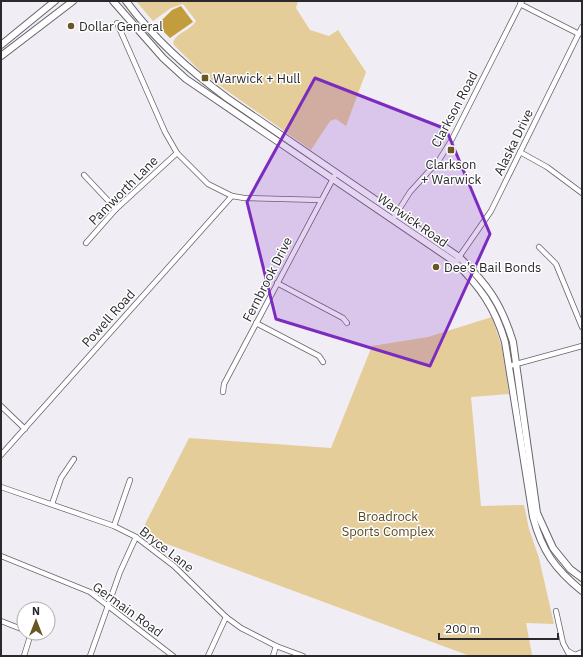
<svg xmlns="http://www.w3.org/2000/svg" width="583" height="657" viewBox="0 0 583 657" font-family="'IBM Plex Sans',sans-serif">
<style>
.green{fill:#e5cd99}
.water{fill:#c39c3c}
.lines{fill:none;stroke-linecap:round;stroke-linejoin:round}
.minor-casing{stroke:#68646c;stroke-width:6}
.major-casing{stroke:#68646c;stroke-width:8}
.minor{stroke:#fff;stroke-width:4.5}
.major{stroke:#fff;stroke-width:6}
.marked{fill:#7b2cbf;fill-opacity:0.2;stroke:#7b2cbf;stroke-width:3;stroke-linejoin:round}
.poi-dot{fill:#6b5726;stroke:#fff;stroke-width:1.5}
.labels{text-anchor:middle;stroke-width:3;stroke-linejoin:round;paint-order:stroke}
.poi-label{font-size:13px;fill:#2b292c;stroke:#fff;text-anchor:start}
.street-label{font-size:13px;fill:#2b292c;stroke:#fff}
.park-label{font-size:13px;fill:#5a4a23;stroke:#fff}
</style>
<rect width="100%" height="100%" fill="#f1edf5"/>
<g class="green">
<path d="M136,1H298L296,8L310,30L329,36L338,30L366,72L346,126L336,119L330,121L311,150L202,73L174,45L173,42C177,32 190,31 196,21L183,4L171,8L153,21Z"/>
<path d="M492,317L502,348L509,394L471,397L481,506L524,505L529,529L539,558L554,624L526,623L532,655L470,656L140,534L189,438L331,448L372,346L428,337Z"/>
</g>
<path class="water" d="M181,6L193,22L170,38L160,28L159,23L172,10Z"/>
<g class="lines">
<defs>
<g id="minor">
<path d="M520,4L579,34"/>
<path d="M117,23L165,132L177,153L208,184L232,196L244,198L320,200"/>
<path d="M520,152L547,167L582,193"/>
<path d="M84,175L116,209"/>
<path d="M393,219L410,192L439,160L451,141L522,1"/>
<path d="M86,243L116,209L177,153"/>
<path d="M539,247L556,264L582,327"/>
<path d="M457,260L491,211L582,27"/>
<path d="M277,283L343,318L347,323"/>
<path d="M256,323L319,356L323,362"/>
<path d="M509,366L582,346"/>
<path d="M223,392L224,384L336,173"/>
<path d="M1,406L25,429"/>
<path d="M1,455L232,196"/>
<path d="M1,487L114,526L136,537L174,566L226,617L241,628L276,646L303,656"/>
<path d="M52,504L61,478L74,459"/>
<path d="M114,526L130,480"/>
<path d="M1,556L90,592L173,656"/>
<path d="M556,611L563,643L570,656"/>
<path d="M1,621L24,630"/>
<path d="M568,651L575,655L582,652"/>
<path d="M24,656L31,633"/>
<path d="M90,656L120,572L136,537"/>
<path d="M208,656L226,617"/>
<path d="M273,656L276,646"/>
</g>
<g id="major">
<path d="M113,1L163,58L186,79L455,262C480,287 495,307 505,342L533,517C542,551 555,569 582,591"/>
<path d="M126,1C155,40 188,69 227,98L459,257C488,285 501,303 513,342L537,513L553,548L570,569L582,578"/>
<path d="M1,45L55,1"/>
<path d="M1,56L73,1"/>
</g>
</defs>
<use href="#minor" class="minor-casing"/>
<use href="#major" class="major-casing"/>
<use href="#minor" class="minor"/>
<use href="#major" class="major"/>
</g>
<path class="marked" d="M315,78L446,129L490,234L430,366L276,319L247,202Z"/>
<g class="poi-dot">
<circle cx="71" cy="26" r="4"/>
<rect x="201" y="74" width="8" height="8" rx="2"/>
<rect x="447" y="146" width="8" height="8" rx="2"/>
<circle cx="436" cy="267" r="4"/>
</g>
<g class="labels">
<g class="poi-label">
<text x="79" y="31">Dollar General</text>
<text x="213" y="83">Warwick + Hull</text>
<text x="451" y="169" text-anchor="middle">Clarkson<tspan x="451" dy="15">+ Warwick</tspan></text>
<text x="444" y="272">Dee’s Bail Bonds</text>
</g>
<g class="street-label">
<text transform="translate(454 109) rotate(-62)" y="5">Clarkson Road</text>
<text transform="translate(513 142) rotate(-64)" y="5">Alaska Drive</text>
<text transform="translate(123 190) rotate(-45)" y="5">Pamworth Lane</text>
<text transform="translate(413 220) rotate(35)" y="5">Warwick Road</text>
<text transform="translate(267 279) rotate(-63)" y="5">Fernbrook Drive</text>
<text transform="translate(108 318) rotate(-48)" y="5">Powell Road</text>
<text transform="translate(167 549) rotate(38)" y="5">Bryce Lane</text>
<text transform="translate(128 609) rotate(36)" y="5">Germain Road</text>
</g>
<g class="park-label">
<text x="388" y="521">Broadrock<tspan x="388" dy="15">Sports Complex</tspan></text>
</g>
</g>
<rect width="583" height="657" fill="none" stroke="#2b292c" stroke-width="4"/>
<g transform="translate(36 621)"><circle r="19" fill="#ffffff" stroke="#aaa9ab"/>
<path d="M0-3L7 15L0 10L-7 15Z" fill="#6b5726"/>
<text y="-6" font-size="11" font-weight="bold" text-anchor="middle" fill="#2b292c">N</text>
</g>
<path d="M439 633v6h119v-6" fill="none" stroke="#2b292c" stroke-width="2"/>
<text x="445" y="633" font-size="12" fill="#2b292c" stroke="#ffffff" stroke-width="3" paint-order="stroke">200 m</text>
</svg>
